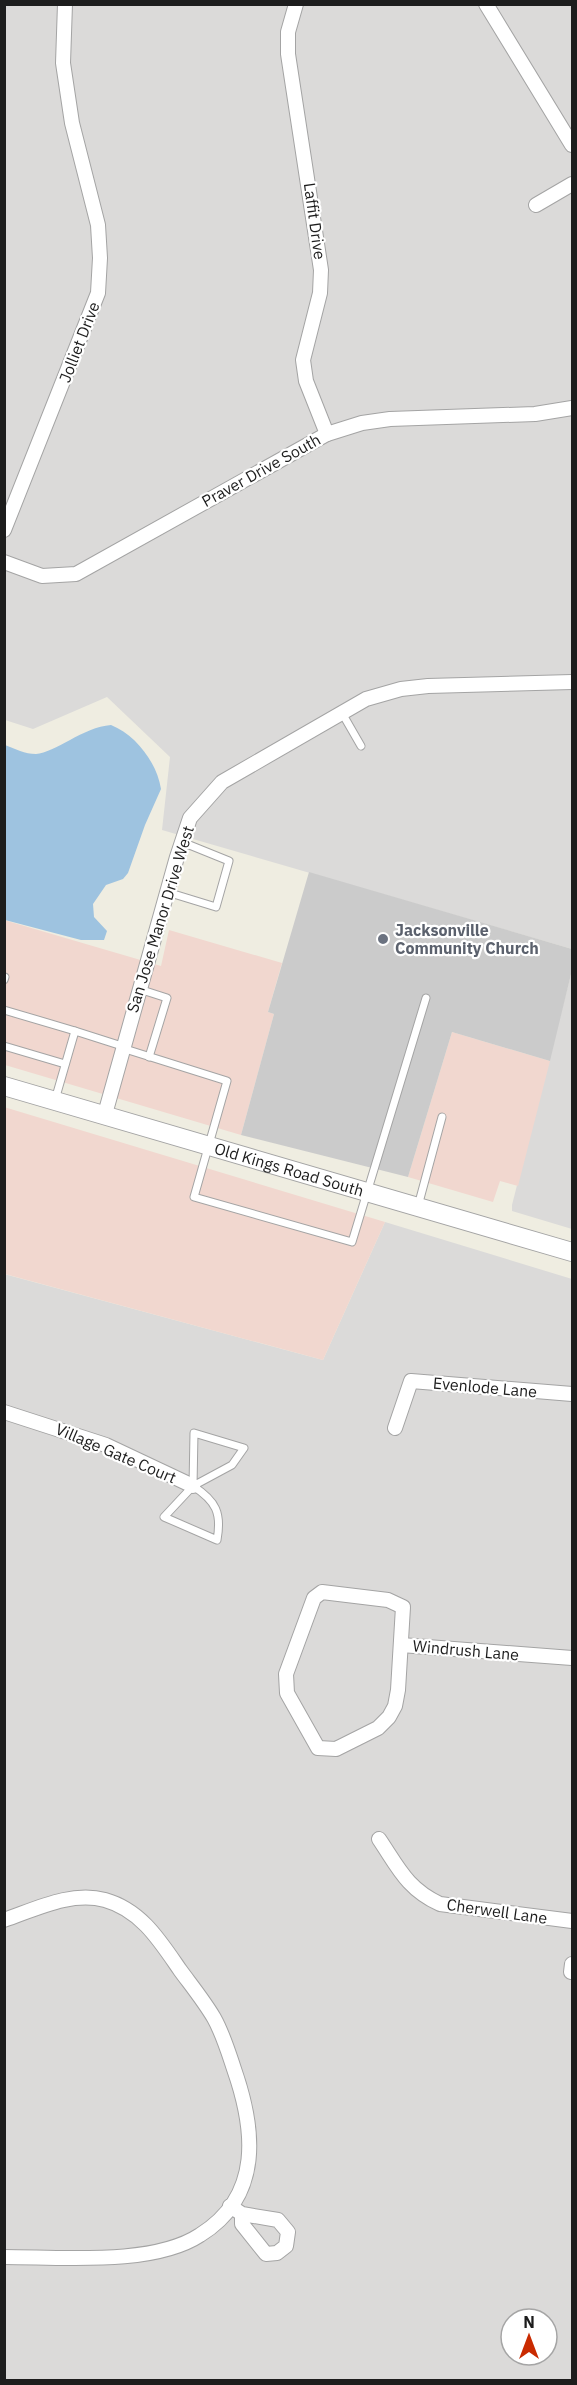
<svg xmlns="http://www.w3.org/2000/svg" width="577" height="2385" viewBox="0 0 577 2385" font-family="'IBM Plex Sans',sans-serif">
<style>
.residential{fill:#dbdad9;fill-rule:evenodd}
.commercial{fill:#f1d7cf}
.religious{fill:#cbcbcb}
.water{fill:#9ec3e0}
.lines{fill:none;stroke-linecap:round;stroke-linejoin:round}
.service-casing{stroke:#a4a4a4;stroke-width:9}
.minor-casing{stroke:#a4a4a4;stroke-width:16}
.tertiary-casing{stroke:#a4a4a4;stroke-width:20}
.service{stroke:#fff;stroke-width:7}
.minor{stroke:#fff;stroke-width:14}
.tertiary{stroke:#fff;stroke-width:18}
.worship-dot{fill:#6b7280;stroke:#fff;stroke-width:2}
.labels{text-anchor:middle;stroke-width:4.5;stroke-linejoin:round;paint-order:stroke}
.street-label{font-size:16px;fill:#1d1d1d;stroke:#fff}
.worship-label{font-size:16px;font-weight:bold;fill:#5b616d;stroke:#fff;text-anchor:start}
</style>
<rect width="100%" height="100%" fill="#efede1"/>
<g class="residential">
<path d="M4,5H572V949L162,830L170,757L107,697L33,729L5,720Z"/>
<path d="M572,970V1229L512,1211V1205Z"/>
<path d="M385,1222L572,1279V2380H5L4,1274L323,1360ZM511,2319H547V2355H511Z"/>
</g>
<g class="commercial">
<path d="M4,920L161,966L169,930L282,963L268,1012L274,1014L241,1135L5,1065Z"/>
<path d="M452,1032L550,1061L518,1186L500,1181L493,1202L408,1177Z"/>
<path d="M4,1107L385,1222L323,1360L5,1274Z"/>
</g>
<path class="religious" d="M309,872L572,949V970L550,1061L452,1032L408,1177L241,1135L274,1014L268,1012Z"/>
<path class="water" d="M111,725C136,735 157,763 161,789L145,825L128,873L123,879L106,885L93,904L94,917L107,931L104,940H81L5,920V745C15,749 25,754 36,754C55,753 83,727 111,725Z"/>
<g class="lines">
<defs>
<g id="service">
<path d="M342,713L361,746"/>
<path d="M167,892L216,907L229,861L182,842"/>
<path d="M4,980L5,977"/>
<path d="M139,989L167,998L149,1057"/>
<path d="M4,1010L75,1031"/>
<path d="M4,1046L65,1064"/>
<path d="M122,1048L227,1081L194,1197L352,1242L426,998"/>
<path d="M55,1100L75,1031L122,1046"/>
<path d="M418,1206L442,1117"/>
<path d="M193,1486L194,1433L244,1448L232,1465L193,1486L164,1517L217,1540C222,1513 216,1501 193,1486"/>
</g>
<g id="minor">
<path d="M296,4L288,32V54L321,270L320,293L303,360L306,381L327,434"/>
<path d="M486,4L572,145"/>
<path d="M536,205L572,184"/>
<path d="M4,530L98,293L100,258L98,225L72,123L63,63L65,4"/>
<path d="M4,562L42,576L76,574L327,434L362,423L390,419L535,414L572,408"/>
<path d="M105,1114L177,857L190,818L222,782L366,699L401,689L428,686L572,682"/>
<path d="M4,1412L106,1445L193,1486"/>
<path d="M395,1428L411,1381L572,1394"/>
<path d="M322,1592L388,1600L403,1607L398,1690L395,1706L389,1717L378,1728L336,1749L318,1748L287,1693L286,1674L314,1598Z"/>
<path d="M401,1645L572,1658"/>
<path d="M379,1839C398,1867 407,1889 440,1904L572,1921"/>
<path d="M4,1920C36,1909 71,1891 105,1900C141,1910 160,1941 180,1970C191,1985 204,2001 214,2018C223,2034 228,2051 234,2069C255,2129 263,2196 200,2235C153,2266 61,2257 4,2257"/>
<path d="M571,1972L572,1964"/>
<path d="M230,2206L242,2214V2224L266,2254L277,2253L286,2246L288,2232L278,2220L242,2214"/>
</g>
<g id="tertiary">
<path id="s1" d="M4,1086L572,1252"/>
</g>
</defs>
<use href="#service" class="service-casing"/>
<use href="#minor" class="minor-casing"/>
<use href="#tertiary" class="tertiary-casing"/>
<use href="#service" class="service"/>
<use href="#minor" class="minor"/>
<use href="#tertiary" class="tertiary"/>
</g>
<circle class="worship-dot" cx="383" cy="939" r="6"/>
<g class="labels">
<g class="street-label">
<text transform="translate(315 221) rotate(82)" y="6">Laffit Drive</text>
<text transform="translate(79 342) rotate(-69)" y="6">Jolliet Drive</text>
<text transform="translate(261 470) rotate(-29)" y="6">Praver Drive South</text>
<text transform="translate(160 919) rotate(-73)" y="6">San Jose Manor Drive West</text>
<text dy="6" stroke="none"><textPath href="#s1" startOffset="297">Old Kings Road South</textPath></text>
<text transform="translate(485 1387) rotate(5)" y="6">Evenlode Lane</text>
<text transform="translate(116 1453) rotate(23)" y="6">Village Gate Court</text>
<text transform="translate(466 1650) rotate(5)" y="6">Windrush Lane</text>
<text transform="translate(497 1911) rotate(8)" y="6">Cherwell Lane</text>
</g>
<g class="worship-label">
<text x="395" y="936">Jacksonville<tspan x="395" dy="18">Community Church</tspan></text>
</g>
</g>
<rect width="577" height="2385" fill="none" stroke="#1d1d1d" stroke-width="12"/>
<g transform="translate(529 2337)"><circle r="28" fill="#ffffff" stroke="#a5a5a5" stroke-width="1.5"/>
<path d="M0-4.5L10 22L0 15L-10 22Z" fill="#c92a00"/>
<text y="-9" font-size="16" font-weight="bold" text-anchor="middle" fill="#1d1d1d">N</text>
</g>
</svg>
